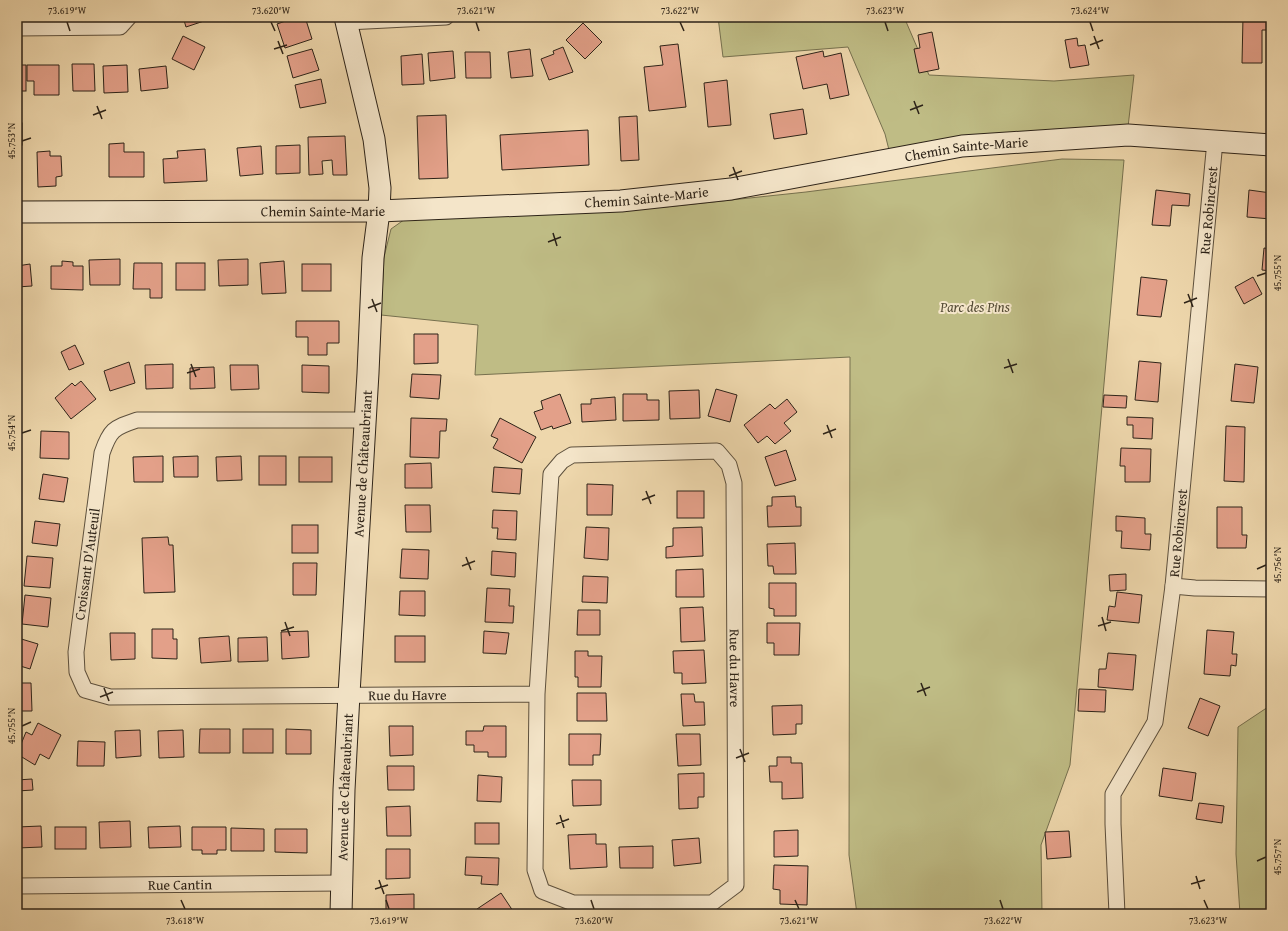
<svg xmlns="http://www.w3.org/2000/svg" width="1288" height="931" viewBox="0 0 1288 931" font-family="'Gentium Book Plus',serif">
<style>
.green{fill:#bfbc85;stroke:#76704e}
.building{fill:#e3a089;stroke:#2d2318}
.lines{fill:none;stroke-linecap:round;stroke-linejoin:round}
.street-casing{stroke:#5d503d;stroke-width:17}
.secondary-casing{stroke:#2d2318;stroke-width:23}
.street{stroke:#f4e5c9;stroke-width:15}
.secondary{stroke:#f4e5c9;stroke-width:21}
.ticks{fill:none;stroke:#2d2318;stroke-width:1.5}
.labels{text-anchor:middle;stroke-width:4;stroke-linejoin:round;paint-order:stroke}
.street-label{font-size:14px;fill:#2d2318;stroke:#f4e5c9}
.park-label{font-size:14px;font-style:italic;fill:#524933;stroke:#f4e5c9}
.neatline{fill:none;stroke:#2d2318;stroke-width:1.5}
.ticks-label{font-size:10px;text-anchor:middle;fill:#2d2318}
</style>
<rect width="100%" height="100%" fill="#eed7ac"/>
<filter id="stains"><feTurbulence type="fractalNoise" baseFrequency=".005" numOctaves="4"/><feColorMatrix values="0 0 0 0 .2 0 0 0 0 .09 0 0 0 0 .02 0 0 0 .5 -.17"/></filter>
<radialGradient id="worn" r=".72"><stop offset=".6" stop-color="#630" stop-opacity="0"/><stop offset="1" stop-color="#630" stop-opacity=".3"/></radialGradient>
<g class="green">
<path d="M718,17H904L929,75L1054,81L1134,75L1128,127L891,158L885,134L848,47L723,57Z"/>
<path d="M1062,159L1124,160L1070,765L1041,845L1042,914H857L849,855L850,357L475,375L478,325L381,315L384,257L391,229L408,217L665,207L806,192Z"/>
<path d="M1271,705V914H1240L1236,854L1238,727Z"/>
</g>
<g class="building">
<path d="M183,17H206L207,20L186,27Z"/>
<path d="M297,17H305L312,39L285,48L277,24Z"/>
<path d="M1243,17H1271V30H1262V63H1242Z"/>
<path d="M583,23L602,42L585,59L566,40Z"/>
<path d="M932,32L939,69L919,73L914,49L920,48L918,35Z"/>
<path d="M183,36L205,47L194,70L172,59Z"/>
<path d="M1077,38L1078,46L1085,45L1089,65L1070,68L1065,40Z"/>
<path d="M678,44L686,107L649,111L644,67L663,65L660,46Z"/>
<path d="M563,47L573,72L549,80L541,59L554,54L553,51Z"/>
<path d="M312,49L319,70L293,78L287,56Z"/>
<path d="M530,49L533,76L511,78L508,52Z"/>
<path d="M453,51L455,78L430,81L428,53Z"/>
<path d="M823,51L824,57L841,53L849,95L830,99L827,84L803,89L796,57Z"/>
<path d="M465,52H490L491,78H466Z"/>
<path d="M422,54L424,84L402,85L401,56Z"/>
<path d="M72,64H94L95,91H73Z"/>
<rect x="17" y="65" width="9" height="26"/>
<path d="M27,65H59V95H34V81H27Z"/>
<path d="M127,65L128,92L104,93L103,66Z"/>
<path d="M166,66L168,88L141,91L139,69Z"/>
<path d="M321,79L326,103L300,108L295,85Z"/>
<path d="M727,80L731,125L708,127L704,83Z"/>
<path d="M803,109L807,134L774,139L770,114Z"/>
<path d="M446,115L448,178L419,179L417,116Z"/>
<path d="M637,116L639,160L621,161L619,117Z"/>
<rect x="17" y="123" width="5" height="22"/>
<path d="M588,130L589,165L502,170L500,135Z"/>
<path d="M345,136L347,175H333L332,160L322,161L323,174L309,175L308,137Z"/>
<path d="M124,143V152H144V177H109V144Z"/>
<path d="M300,145V173L276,174V146Z"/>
<path d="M261,146L263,174L240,176L237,148Z"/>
<path d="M205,149L207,181L164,183L163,159L178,158L177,151Z"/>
<path d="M50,151V156H61L62,176L56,177V186L38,187L37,152Z"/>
<path d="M1156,190L1190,194L1189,206L1172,205L1170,226L1152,225Z"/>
<path d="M1249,190L1271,193V219L1247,217Z"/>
<path d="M1264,248L1271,249V271L1262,270Z"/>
<path d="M120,259V285H90L89,260Z"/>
<path d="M248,259V285L219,286L218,260Z"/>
<path d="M62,261L73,262V266H83V290L51,289V266H62Z"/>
<path d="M284,261L286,293L262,294L260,263Z"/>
<path d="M134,263H162V298H150V289H133Z"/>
<rect x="176" y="263" width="29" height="27"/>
<path d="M30,264L32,286L17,287V266Z"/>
<rect x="302" y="264" width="29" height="27"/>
<path d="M1141,277L1167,280L1161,317L1137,315Z"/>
<path d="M1253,277L1262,294L1244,304L1235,287Z"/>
<path d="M296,321H339V343H327V355H308V337H296Z"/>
<path d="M414,334H438V363L414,364Z"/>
<path d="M75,345L84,364L69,370L61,352Z"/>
<path d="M1139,361L1161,363L1158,402L1135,400Z"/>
<path d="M129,362L135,383L110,391L104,371Z"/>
<path d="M173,364V388L146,389L145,365Z"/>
<path d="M1235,364L1258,367L1254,403L1231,401Z"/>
<path d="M230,365H258L259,389L231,390Z"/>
<path d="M302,365L329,366V393L302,392Z"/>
<path d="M214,367L215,388L190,389V368Z"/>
<path d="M412,374L441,375L439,399L410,397Z"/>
<path d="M81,381L96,399L71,419L55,398L72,383L75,386Z"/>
<path d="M716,389L737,395L730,422L708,416Z"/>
<path d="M699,390L700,418L670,419L669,391Z"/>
<path d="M560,394L571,423L553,429L552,426L541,430L534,412L543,409L541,401Z"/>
<path d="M623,394H647V400H659V420L623,421Z"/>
<path d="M1104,395L1127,396L1126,408L1103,407Z"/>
<path d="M615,397L616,420L582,422L581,404H591V399Z"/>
<path d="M787,399L797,412L784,423L791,431L775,444L767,436L758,443L744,425L770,404L775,409Z"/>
<path d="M1127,417L1153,418L1152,439L1133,438V425H1127Z"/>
<path d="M411,418L447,419L446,431H440L439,458L410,457Z"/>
<path d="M500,418L536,437L522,463L493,448L498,439L491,436Z"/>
<path d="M1226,426L1245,427L1244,482L1224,481Z"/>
<path d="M41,431L69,432V459L40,458Z"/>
<path d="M1121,448L1151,449L1150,482H1125V466H1120Z"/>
<path d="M786,450L796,480L775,486L765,457Z"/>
<path d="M163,456V482H134L133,457Z"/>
<path d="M198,456V477H174L173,457Z"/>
<path d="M241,456L242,480L217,481L216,457Z"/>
<rect x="259" y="456" width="27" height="29"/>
<rect x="299" y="457" width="33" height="25"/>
<path d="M431,463L432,488H405V464Z"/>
<path d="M494,467L522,469L520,494L492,492Z"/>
<path d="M43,474L68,478L64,502L39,499Z"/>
<path d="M587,484L613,485L612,515H587Z"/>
<rect x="677" y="491" width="27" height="27"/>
<path d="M795,496L796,507H801V526L768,527L767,506H772V497Z"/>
<path d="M405,505H430L431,532H406Z"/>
<path d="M1217,507H1242V535H1247L1246,548H1217Z"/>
<path d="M493,510L517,511L516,540L497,539L498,528H492Z"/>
<path d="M1116,516L1145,518V534H1151L1150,550L1121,548L1122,531H1116Z"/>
<path d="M35,521L60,524L57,546L32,543Z"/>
<rect x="292" y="525" width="26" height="28"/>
<path d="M586,527L609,528L608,560L584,558Z"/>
<path d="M702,527L703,556L666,558V547L673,546V528Z"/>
<path d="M168,537L169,545H173L175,592L144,593L142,538Z"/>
<path d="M795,543L796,574H774L773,566H768L767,544Z"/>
<path d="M402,549L429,550L428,579L400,578Z"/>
<path d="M492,551L516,553L515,577L491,575Z"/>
<path d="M27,556L53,558L50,588L24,586Z"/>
<path d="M293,563H317L316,595H293Z"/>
<path d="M703,569L704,597H676V570Z"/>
<path d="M1126,574V590L1110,591L1109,575Z"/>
<path d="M583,576L608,577L607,603L582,602Z"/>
<path d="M769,583H796V616H774V609L769,608Z"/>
<path d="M487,588L510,589L509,606H514L513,623L485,622Z"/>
<path d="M400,591H425V616L399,615Z"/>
<path d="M1117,592L1142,595L1139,623L1107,620L1109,606L1115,607Z"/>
<path d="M25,595L51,598L48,627L22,624Z"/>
<path d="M703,607L705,641L681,642L680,608Z"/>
<path d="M578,610H600V635H577Z"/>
<path d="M767,623H800L799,655H774V643H767Z"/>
<path d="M152,629H173V639H177V659L152,658Z"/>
<path d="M1207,630L1234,632L1232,654H1237L1236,666L1231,665L1230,676L1204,674Z"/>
<path d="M308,631L309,657L282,659L281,632Z"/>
<path d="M484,631L509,633L506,654L483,653Z"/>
<path d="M110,633H135V659L111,660Z"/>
<path d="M229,636L231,661L201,663L199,638Z"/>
<rect x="395" y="636" width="30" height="26"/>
<path d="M267,637L268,661L238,662V638Z"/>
<path d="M18,638L38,644L30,669L17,665Z"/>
<path d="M704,650L706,683L682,684V673H674L673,651Z"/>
<path d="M575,651H588V656H602L601,687H578V677H575Z"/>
<path d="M1108,653L1136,655L1133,690L1098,687L1099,669H1106Z"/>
<path d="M17,683H31L32,711H17Z"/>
<path d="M1079,689L1106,690L1105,712L1078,711Z"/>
<path d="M577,693H606L607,721H577Z"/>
<path d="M681,694H694L695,702H704L705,725L683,726Z"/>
<path d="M1200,698L1220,706L1208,736L1188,728Z"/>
<path d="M802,705V724H796V734L773,735L772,706Z"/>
<path d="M38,723L61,735L49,759L40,754L35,765L17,754L26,732L32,735Z"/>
<path d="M389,726H413V755L390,756Z"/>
<path d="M484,726H506V757H488V752H474V745H466V731H483Z"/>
<path d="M200,729H230V753H199Z"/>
<rect x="243" y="729" width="30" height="24"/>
<path d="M286,729L311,730V754H286Z"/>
<path d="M140,730L141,756L116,758L115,731Z"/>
<path d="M183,730L184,757L159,758L158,731Z"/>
<path d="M569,734H601L600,755H593V765H569Z"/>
<path d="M676,734H700L701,765L678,766Z"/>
<path d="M78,741L105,742L104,766H77Z"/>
<path d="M777,757H791V763H802L803,798L782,799V782H770L769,766H777Z"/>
<path d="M387,766H414V790H388Z"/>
<path d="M1163,768L1196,773L1192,801L1159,796Z"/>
<path d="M704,773V797H698V808L679,809L678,774Z"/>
<path d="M478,775L502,777L501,802L477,801Z"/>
<path d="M32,779L33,790L17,791V780Z"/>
<path d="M572,780H601V805L573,806Z"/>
<path d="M1199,803L1224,806L1222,823L1196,819Z"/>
<path d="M410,806L411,836H387L386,807Z"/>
<path d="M130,821L131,847L100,848L99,822Z"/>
<rect x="475" y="823" width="24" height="21"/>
<path d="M41,826L42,847L17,848V827Z"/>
<path d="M180,826L181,847L149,848L148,827Z"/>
<rect x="55" y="827" width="31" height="22"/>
<path d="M192,827H226V850H217V854H202V850H192Z"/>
<path d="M231,828L264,829V851H231Z"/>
<path d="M275,829H307V853L275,852Z"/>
<path d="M798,830V856L774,857V831Z"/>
<path d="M1069,831L1071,857L1047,859L1045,832Z"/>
<path d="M596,834V844H606L607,867L570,869L568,835Z"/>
<path d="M699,838L701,863L674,866L672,840Z"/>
<path d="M653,846V868H620L619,847Z"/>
<path d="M386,849H410V878L386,879Z"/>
<path d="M466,857L499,858L498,885L481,884L482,876L465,875Z"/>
<path d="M774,865L808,866L807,905L780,904V890L773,889Z"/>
<path d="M501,893L515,914H480L477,909Z"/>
<path d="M414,894V914H386V895Z"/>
</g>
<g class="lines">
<defs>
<g id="street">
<path d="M347,22L446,17"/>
<path d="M17,28L120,27L129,17"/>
<path id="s1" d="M365,420H137C113,428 110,430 102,453L76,652L77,672L85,690L110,697L537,694L551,474L562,461L572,455L717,451L729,465L734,483L736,885L712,903H573L542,891L535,870L537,694"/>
<path d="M1173,586L1195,588L1271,589"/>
<path id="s2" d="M17,886L342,883"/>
<path id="s3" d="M1117,914L1113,824V794L1155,722L1173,586L1215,141"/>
</g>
<g id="secondary">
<path id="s4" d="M17,212L379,211L621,201L731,189L962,146L1128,135L1271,145"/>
<path id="s5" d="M341,914L344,790L349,694L368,373L373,258L379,211L380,188L374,139L345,17"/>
</g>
</defs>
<use href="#street" class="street-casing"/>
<use href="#secondary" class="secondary-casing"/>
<use href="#street" class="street"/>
<use href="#secondary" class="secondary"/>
</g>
<path class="ticks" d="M67,22L70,31M271,22L275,31M476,22L479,31M680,22L684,31M885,22L888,31M1090,22L1093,31M1094,36L1099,49M278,41L283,54M1090,45L1103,40M274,49L287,45M914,101L919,114M97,106L102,119M910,110L923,105M93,115L106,110M22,141L31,138M733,167L738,180M729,176L742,171M553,233L557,246M548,242L561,237M1257,276L1266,273M1188,294L1193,307M372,299L377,312M1184,303L1197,298M368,308L381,303M1008,359L1013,373M191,364L196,377M1004,368L1017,364M187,373L200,369M827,425L832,438M22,433L31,430M823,434L836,429M646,491L651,504M642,500L655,495M466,557L471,570M462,566L475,561M1257,569L1266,565M1102,617L1106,631M285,622L290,636M1098,626L1111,622M281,631L294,627M921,683L926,696M104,688L109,701M917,692L930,687M100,697L113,692M22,726L31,722M740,749L745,762M736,758L749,753M560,815L564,828M556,824L569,819M1257,861L1266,857M1196,876L1200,889M379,880L384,894M1191,884L1205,880M375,889L388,885M181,900L185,909M386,900L389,909M591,900L594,909M795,900L799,909M1000,900L1003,909M1204,900L1208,909"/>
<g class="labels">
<g class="street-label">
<text dy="5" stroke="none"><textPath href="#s4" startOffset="954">Chemin Sainte-Marie</textPath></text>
<text dy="5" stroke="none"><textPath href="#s4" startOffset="630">Chemin Sainte-Marie</textPath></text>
<text dy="5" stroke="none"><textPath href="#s3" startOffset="718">Rue Robincrest</textPath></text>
<text dy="5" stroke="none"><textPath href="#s4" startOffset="306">Chemin Sainte-Marie</textPath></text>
<text dy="5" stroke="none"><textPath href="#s5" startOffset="451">Avenue de Châteaubriant</textPath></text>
<text dy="5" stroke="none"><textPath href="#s3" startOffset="394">Rue Robincrest</textPath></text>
<text transform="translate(87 564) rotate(-82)" y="5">Croissant D'Auteuil</text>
<text dy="5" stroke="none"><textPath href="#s1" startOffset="1589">Rue du Havre</textPath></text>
<text dy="5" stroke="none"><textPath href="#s1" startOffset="843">Rue du Havre</textPath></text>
<text dy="5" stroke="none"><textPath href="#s5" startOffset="127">Avenue de Châteaubriant</textPath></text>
<text dy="5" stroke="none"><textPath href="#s2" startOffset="163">Rue Cantin</textPath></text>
</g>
<g class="park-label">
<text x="975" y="312">Parc des Pins</text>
</g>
</g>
<rect width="1288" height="931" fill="none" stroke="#eed7ac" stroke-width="44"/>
<rect x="22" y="22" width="1244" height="887" class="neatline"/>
<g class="ticks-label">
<text x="67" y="14">73.619°W</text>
<text x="271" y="14">73.620°W</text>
<text x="476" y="14">73.621°W</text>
<text x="680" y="14">73.622°W</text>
<text x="885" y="14">73.623°W</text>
<text x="1090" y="14">73.624°W</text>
<text transform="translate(11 141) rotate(-90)" y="4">45.753°N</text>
<text transform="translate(1277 273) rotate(-90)" y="4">45.755°N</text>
<text transform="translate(11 433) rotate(-90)" y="4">45.754°N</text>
<text transform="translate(1277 565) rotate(-90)" y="4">45.756°N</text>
<text transform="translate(11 726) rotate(-90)" y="4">45.755°N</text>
<text transform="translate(1277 857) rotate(-90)" y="4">45.757°N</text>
<text x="185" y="924">73.618°W</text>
<text x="389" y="924">73.619°W</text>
<text x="594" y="924">73.620°W</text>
<text x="799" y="924">73.621°W</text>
<text x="1003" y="924">73.622°W</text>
<text x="1208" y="924">73.623°W</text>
</g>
<rect width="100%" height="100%" filter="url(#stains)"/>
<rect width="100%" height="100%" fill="url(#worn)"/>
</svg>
